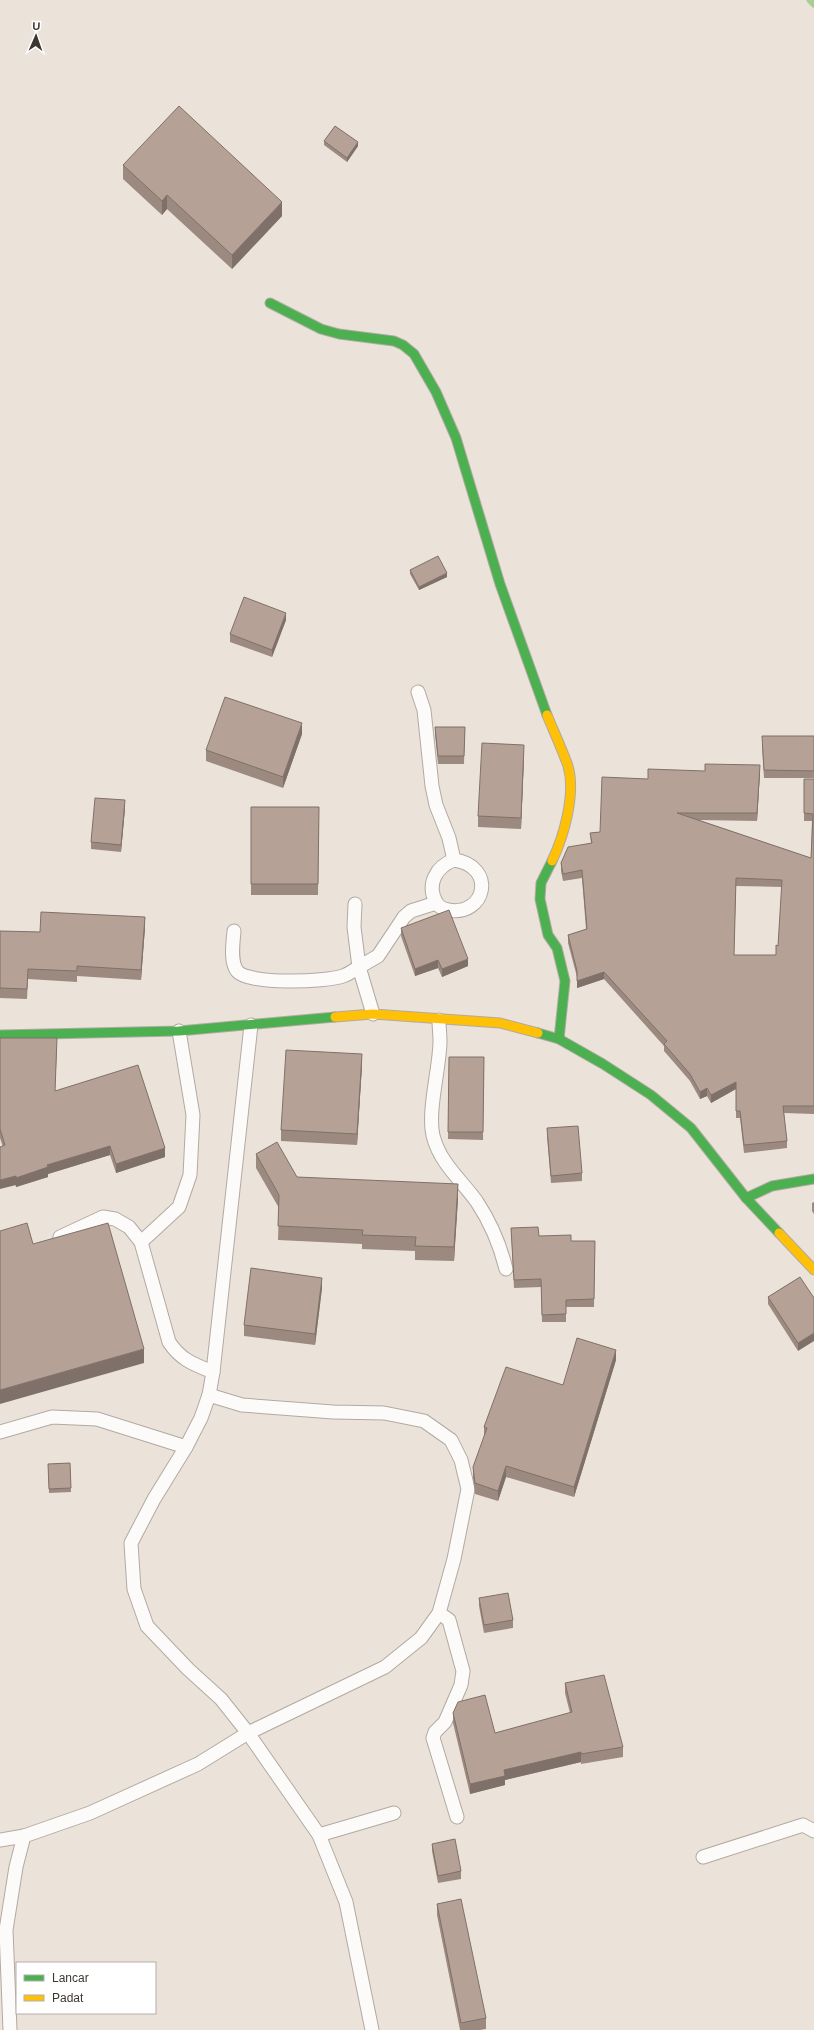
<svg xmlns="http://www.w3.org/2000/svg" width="814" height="2030" viewBox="0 0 814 2030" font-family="Arial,sans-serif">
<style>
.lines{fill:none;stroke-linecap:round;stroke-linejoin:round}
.stream{stroke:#a8cd95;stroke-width:7}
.lane-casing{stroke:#b1aaa3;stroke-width:15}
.fast-casing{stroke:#b1aaa3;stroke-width:11}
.slow-casing{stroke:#b1aaa3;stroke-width:11}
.lane{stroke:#fcfbf9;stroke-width:13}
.fast{stroke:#4caf50;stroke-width:9}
.slow{stroke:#ffc107;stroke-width:9}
.wall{fill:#9c8a81;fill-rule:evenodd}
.shaded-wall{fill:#7f7169}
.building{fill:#b5a196;stroke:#7f7169;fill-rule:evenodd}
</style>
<rect width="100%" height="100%" fill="#ebe3d9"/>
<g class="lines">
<path class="stream" d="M810,0L814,4"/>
<defs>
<g id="lane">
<path d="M418,692L424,710L432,786L436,805L449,838L454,860"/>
<path d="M454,860C497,866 486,917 448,910C443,909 438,906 436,902C426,884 437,866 454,860Z"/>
<path d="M355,904L354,927L359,967L378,956L404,917L411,911L436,903"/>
<path d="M234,931C233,943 230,961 237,971C248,985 326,982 343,976C349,974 354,970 359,967L373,1014"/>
<path d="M439,1020C439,1027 440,1034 440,1041C440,1068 426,1115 434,1139C441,1164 463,1182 477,1202C491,1223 500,1245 506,1269"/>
<path d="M251,1025L213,1372L209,1395L201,1418L186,1447L154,1499L131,1543L134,1589L147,1626L188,1669L221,1699L248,1733L319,1835L346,1902L372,2030"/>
<path d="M60,1237L103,1217L115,1219L129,1227L141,1242L169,1342C181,1360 193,1364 213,1372"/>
<path d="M141,1242L179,1207L190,1175L193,1115L179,1031"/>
<path d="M0,1432L52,1417L97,1419L186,1447"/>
<path d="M439,1613L449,1620L463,1671L461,1685L445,1722L435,1732L433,1738L457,1817"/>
<path d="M319,1835L394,1813"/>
<path d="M0,1840L24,1836L90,1813L198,1764L248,1733L385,1667L421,1638L439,1613L454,1559L468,1489L461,1460L451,1440L424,1421L384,1413L333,1412L242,1405L209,1395"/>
<path d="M703,1857L803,1825L814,1831"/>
<path d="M10,2030L6,1930L16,1867L24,1836"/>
</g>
<g id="fast">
<path d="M270,303L321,329L339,334L394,341L403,345L414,354L436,392L456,438L500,584L547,715"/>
<path d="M552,861L541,883L540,899L548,935L557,948L565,981L559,1039"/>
<path d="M538,1033L559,1039L603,1064L651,1095L691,1128L746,1198L779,1233"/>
<path d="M0,1035L179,1031L335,1017"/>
<path d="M746,1198L772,1186L814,1179"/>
</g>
<g id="slow">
<path d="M547,715C554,732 562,749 568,766C576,794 564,836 552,861"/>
<path d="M335,1017L373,1014L500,1023L538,1033"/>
<path d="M779,1233L814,1270"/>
</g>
</defs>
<use href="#lane" class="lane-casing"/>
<use href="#fast" class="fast-casing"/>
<use href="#slow" class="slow-casing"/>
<use href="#lane" class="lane"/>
<use href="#fast" class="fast"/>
<use href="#slow" class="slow"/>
</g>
<g class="wall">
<path d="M324,141L358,146L347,162L324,145Z"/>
<path d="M123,165L282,216L232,269L167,209L162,215L123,179Z"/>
<path d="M410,570L447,577L419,590L410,574Z"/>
<path d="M286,620L272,657L230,642V634Z"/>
<path d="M435,727H465L464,764H438L435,734Z"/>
<path d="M302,734L283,788L206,761V750Z"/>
<path d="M814,736V778H764L762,744Z"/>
<path d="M524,756L521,829L478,827V816Z"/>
<path d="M705,771L760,772L757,821L699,820L811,858L812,821H804V779H814V1114L784,1113L787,1141V1148L744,1153L740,1118H736V1089L711,1103L707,1096L700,1099L690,1081L664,1051V1046L604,979L577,988V977L568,943V935L586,929L582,878L563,881L561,871V863L591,843L590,833L600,832L648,779ZM736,886L782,887L778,946L776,955H734Z"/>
<path d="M251,807H319L318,895H251Z"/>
<path d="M125,808L121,852L91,849V842Z"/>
<path d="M145,927L141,980L77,976V982L28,979L27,999L0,998V931L40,932Z"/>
<path d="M401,928L468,966L442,977L438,968L415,976L401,936Z"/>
<path d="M0,1038L57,1047L55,1091L165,1157L116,1173L110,1155L48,1174V1177L16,1187L0,1138Z"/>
<path d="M449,1057H484L483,1140L448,1139Z"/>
<path d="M362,1065L357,1145L281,1141V1130Z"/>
<path d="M547,1128L582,1173V1181L551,1183L547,1136Z"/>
<path d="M256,1154L297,1177L458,1198L454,1261L415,1260V1251L362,1249V1244L278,1240L279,1208L256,1168Z"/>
<path d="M814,1202V1214L812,1211V1203Z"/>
<path d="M511,1228L539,1236L571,1241H595L594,1307H566V1322H542L541,1287L514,1288Z"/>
<path d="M800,1277L798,1351L768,1304V1297Z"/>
<path d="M322,1288L315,1345L244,1336V1325Z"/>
<path d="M616,1360L574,1497L506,1477L498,1501L475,1494L473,1478V1467L484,1437V1427L563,1385Z"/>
<path d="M70,1463L71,1492L49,1493L48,1464Z"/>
<path d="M479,1598L513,1620V1628L484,1633L479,1606Z"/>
<path d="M565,1683L623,1747V1757L581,1764V1762L505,1780V1785L470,1794L453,1723V1713L495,1733L570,1713L565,1693Z"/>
<path d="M432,1844L461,1871V1879L438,1883L432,1851Z"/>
<path d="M437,1904L486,2018V2029L480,2030H460L437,1915Z"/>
</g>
<g class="shaded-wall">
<path d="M358,142V146L347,162V158Z"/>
<path d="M167,195V209L162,215V201Z"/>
<path d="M282,202V216L232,269V255Z"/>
<path d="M447,573V577L419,590V587Z"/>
<path d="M286,613V620L272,657V650Z"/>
<path d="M302,723V734L283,788V777Z"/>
<path d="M524,745V756L521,829V818Z"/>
<path d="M760,765V772L757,821V813Z"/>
<path d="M125,800V808L121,852V845Z"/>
<path d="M145,917V927L141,980V970Z"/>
<path d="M468,959V966L442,977V969Z"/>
<path d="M438,960V968L415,976V969Z"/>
<path d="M604,972V979L577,988V981Z"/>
<path d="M362,1054V1065L357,1145V1134Z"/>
<path d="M736,1082V1089L711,1103V1095Z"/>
<path d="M707,1088V1096L700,1099V1092Z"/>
<path d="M110,1146V1155L48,1174V1177L16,1187V1178L47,1165Z"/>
<path d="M165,1148V1157L116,1173V1164Z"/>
<path d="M16,1176V1185L0,1189V1180Z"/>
<path d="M458,1184V1198L454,1261V1247Z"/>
<path d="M322,1278V1288L315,1345V1334Z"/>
<path d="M814,1333V1341L798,1351V1343Z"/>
<path d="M144,1349V1363L0,1404V1390Z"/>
<path d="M616,1350V1360L574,1497V1487Z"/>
<path d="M506,1466V1477L498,1501V1491Z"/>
<path d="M581,1752V1762L505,1780V1785L470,1794V1784L504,1770Z"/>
</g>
<g class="building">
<path d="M179,106L282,202L232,255L167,195L162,201L123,165Z"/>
<path d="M335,126L358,142L347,158L324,141Z"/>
<path d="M438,556L447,573L419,587L410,570Z"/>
<path d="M244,597L286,613L272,650L230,634Z"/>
<path d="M225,697L302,723L283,777L206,750Z"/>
<path d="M435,727H465L464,756H438Z"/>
<path d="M762,736H814V771L764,770Z"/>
<path d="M482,743L524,745L521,818L478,816Z"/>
<path d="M705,764L760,765L757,813H677L811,858L813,814L804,813V779H814V1106H783L787,1141L744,1145L740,1111H736V1082L711,1095L707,1088L700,1092L690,1074L664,1044L667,1041L604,972L577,981V971L568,935L587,929L582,870L563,874L561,863L568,847L592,843L590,833L600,832L602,777L648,779V769L705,771ZM736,878L782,880L778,946L776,945V955H734Z"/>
<path d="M95,798L125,800L121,845L91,842Z"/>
<path d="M251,807H319L318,884H251Z"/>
<path d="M449,910L468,959L442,969L438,960L415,969L401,928Z"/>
<path d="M41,912L145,917L141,970L77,966V971L28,969L27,989L0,988V931L40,932Z"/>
<path d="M0,1038H57L55,1091L138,1065L165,1148L116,1164L110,1146L47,1165L48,1167L16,1178V1176L0,1180V1147L5,1145L0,1129Z"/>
<path d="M286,1050L362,1054L357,1134L281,1130Z"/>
<path d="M449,1057H484L483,1132H448Z"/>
<path d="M578,1126L582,1173L551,1176L547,1128Z"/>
<path d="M277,1142L297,1177L458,1184L454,1247L415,1246L416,1237L362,1235L363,1230L278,1226L279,1195L256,1154Z"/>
<path d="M27,1223L33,1244L108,1223L144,1349L0,1390V1231Z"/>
<path d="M538,1227L539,1236L571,1235V1241H595L594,1299L566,1300V1314L542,1315L541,1279L514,1280L511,1228Z"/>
<path d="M251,1268L322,1278L315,1334L244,1325Z"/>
<path d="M800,1277L814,1298V1333L798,1343L768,1297Z"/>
<path d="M577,1338L616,1350L574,1487L506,1466L498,1491L475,1483L473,1467L487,1428L484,1427L506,1367L563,1385Z"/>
<path d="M70,1463L71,1488L49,1489L48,1464Z"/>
<path d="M508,1593L513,1620L484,1625L479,1598Z"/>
<path d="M604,1675L623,1747L581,1754V1752L504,1770L505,1776L470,1784L453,1713L458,1702L485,1695L495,1733L572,1712L565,1683Z"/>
<path d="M455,1839L461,1871L438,1876L432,1844Z"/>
<path d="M461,1899L486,2018L461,2023L437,1904Z"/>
</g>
<rect x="16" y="1962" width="140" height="52" fill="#ffffff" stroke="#b1afac"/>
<rect x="24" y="1975" width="20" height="6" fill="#4caf50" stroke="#b1afac"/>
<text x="52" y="1982" font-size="12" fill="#3d3730">Lancar</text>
<rect x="24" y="1995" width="20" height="6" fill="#ffc107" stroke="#b1afac"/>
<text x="52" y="2002" font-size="12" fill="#3d3730">Padat</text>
<g transform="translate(36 36) rotate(2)" stroke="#ffffff" stroke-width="3" paint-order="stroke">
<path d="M0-3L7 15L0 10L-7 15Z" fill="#3d3730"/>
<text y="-6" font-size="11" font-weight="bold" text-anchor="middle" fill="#3d3730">U</text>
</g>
</svg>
